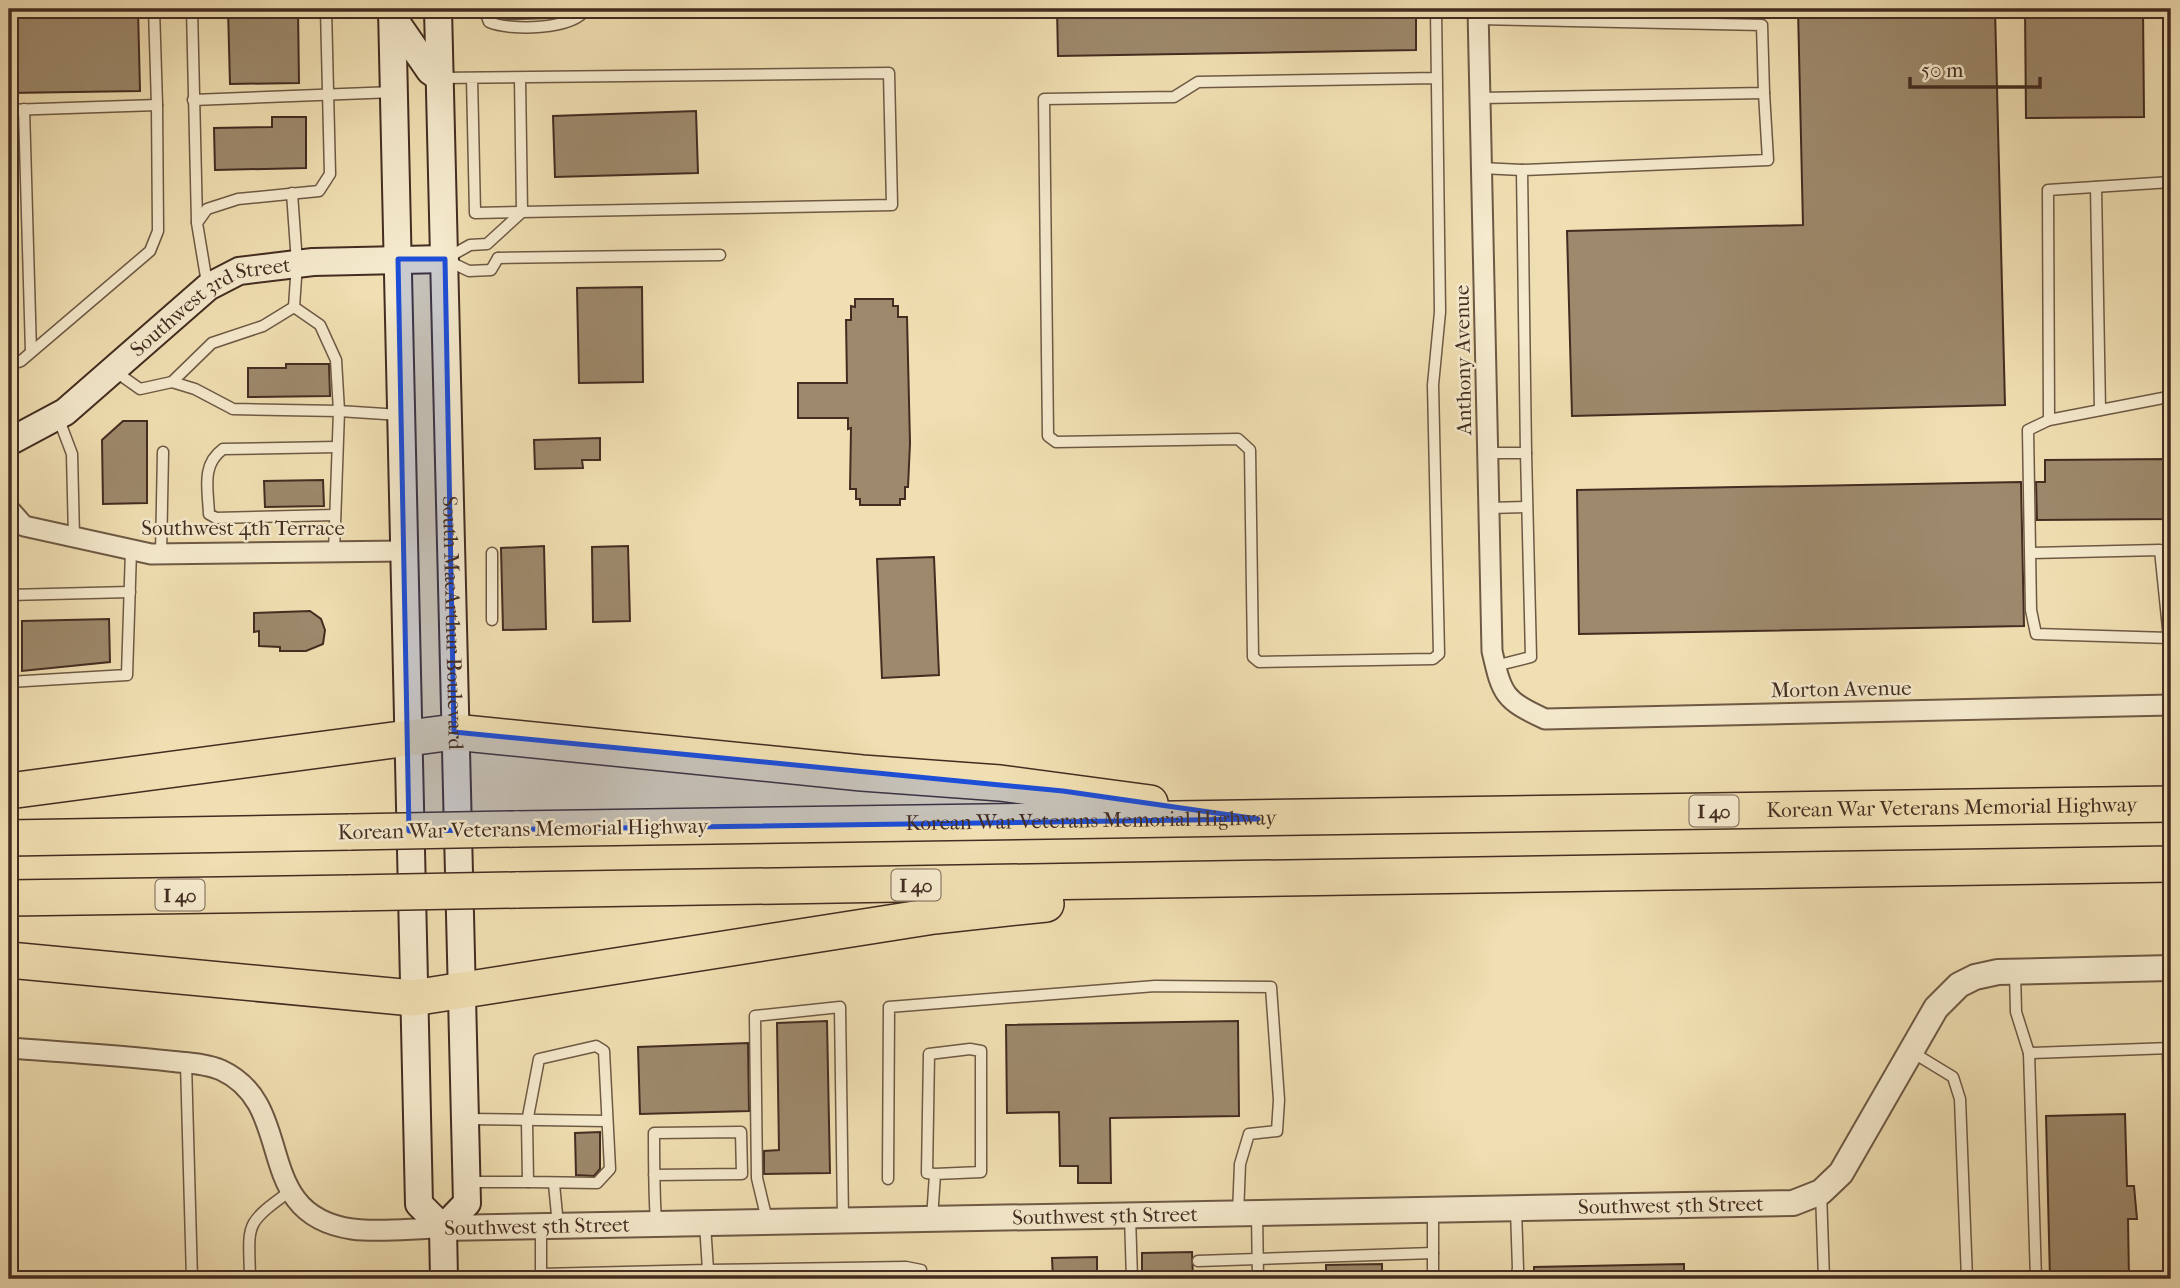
<svg xmlns="http://www.w3.org/2000/svg" width="2180" height="1288" viewBox="0 0 2180 1288" font-family="'IM FELL French Canon',serif">
<style>
.building{fill:#9d896c;stroke:#432c21;stroke-width:2}
.lines{fill:none;stroke-linecap:round;stroke-linejoin:round}
.service-casing{stroke:#6e5945;stroke-width:13}
.minor-casing{stroke:#6e5945;stroke-width:23}
.tertiary-casing{stroke:#6e5945;stroke-width:28}
.secondary-casing{stroke:#432c21;stroke-width:30}
.motorway-casing{stroke:#432c21;stroke-width:38}
.service{stroke:#f5eacd;stroke-width:10}
.minor{stroke:#f5eacd;stroke-width:19}
.tertiary{stroke:#f5eacd;stroke-width:24}
.secondary{stroke:#f5eacd;stroke-width:26}
.motorway{stroke:#f0dfb2;stroke-width:35}
.motorway-bridge-casing{stroke:#432c21;stroke-width:38;stroke-linecap:butt}
.motorway-bridge{stroke:#f0dfb2;stroke-width:35}
.marked{fill:#1d4ed8;fill-opacity:0.2;stroke:#1d4ed8;stroke-width:5;stroke-linejoin:round}
.labels{text-anchor:middle;stroke-width:5;stroke-linejoin:round;paint-order:stroke}
.shield{fill:#f5eacd;stroke:#786555;stroke-width:2}
.shield-label{font-size:19px;font-weight:bold;fill:#432c21}
.street-label{font-size:21px;fill:#432c21;stroke:#f5eacd}
</style>
<rect width="100%" height="100%" fill="#f0dfb2"/>
<filter id="stains"><feTurbulence type="fractalNoise" baseFrequency=".00286" numOctaves="4"/><feColorMatrix values="0 0 0 0 .2 0 0 0 0 .09 0 0 0 0 .02 0 0 0 .5 -.17"/></filter>
<radialGradient id="worn" r=".72"><stop offset=".6" stop-color="#630" stop-opacity="0"/><stop offset="1" stop-color="#630" stop-opacity=".3"/></radialGradient>
<g class="building">
<path d="M9,9H138L140,91L9,93Z"/>
<path d="M228,9H298L299,83L230,84Z"/>
<path d="M1057,9H1416V50L1058,56Z"/>
<path d="M1798,9H1995L2005,405L1572,416L1567,231L1803,225Z"/>
<path d="M2025,9H2143L2144,117L2026,118Z"/>
<path d="M696,111L698,173L555,177L553,116Z"/>
<path d="M272,117H306V168L215,170L214,128L272,127Z"/>
<path d="M642,287L643,382L579,383L577,288Z"/>
<path d="M855,299H893V306H898V317H907L910,443L908,487H905V499H900V505H860V499H856V489H850L851,428L848,429V418H798V383H847L846,320H851V306L855,307Z"/>
<path d="M286,364H329L330,396L248,397V368H286Z"/>
<path d="M123,421H147V503L103,504L102,440Z"/>
<path d="M600,438V460H582L583,468L535,469L534,440Z"/>
<path d="M2171,459V519L2037,520L2036,482H2045V460Z"/>
<path d="M323,480L324,506L265,507L264,481Z"/>
<path d="M2021,482L2024,626L1579,634L1577,490Z"/>
<path d="M544,546L546,629L503,630L501,548Z"/>
<path d="M628,546L630,621L593,622L592,547Z"/>
<path d="M934,557L939,675L882,678L877,559Z"/>
<path d="M310,611L321,619L325,630L323,644L306,651H280V647L259,646V631L254,632V613Z"/>
<path d="M109,619L110,662L22,671V621Z"/>
<path d="M827,1021L830,1173L764,1174V1151L779,1150L777,1023Z"/>
<path d="M1238,1021L1239,1116L1110,1118L1111,1183H1078V1166H1060L1059,1112L1007,1113L1006,1025Z"/>
<path d="M748,1043L749,1111L640,1114L638,1047Z"/>
<path d="M2125,1114L2127,1186H2134L2137,1219H2128L2129,1279H2050L2046,1116Z"/>
<path d="M600,1132V1169L594,1176L576,1175L575,1133Z"/>
<path d="M1192,1252L1193,1279H1142V1253Z"/>
<path d="M1097,1257V1279H1053L1052,1258Z"/>
<path d="M1382,1264V1279H1326V1265Z"/>
<path d="M1684,1264V1279H1534V1267Z"/>
</g>
<g class="lines">
<defs>
<g id="service">
<path d="M154,9L157,105"/>
<path d="M192,9L197,222"/>
<path d="M484,9L489,22C510,31 573,30 586,9"/>
<path d="M498,9L508,14L565,12L570,9"/>
<path d="M1436,9L1440,312L1433,385L1439,654L1433,659L1259,662L1253,657L1250,450L1238,439L1056,442L1048,436L1044,99L1174,97L1198,82L1437,78"/>
<path d="M1478,19L1762,25L1764,93L1480,98"/>
<path d="M440,78L889,73L892,205L475,213L472,78"/>
<path d="M193,100L394,92"/>
<path d="M24,109L31,352"/>
<path d="M9,110L157,105L158,231L150,251L21,361L9,365"/>
<path d="M1481,168L1522,170"/>
<path d="M2096,187L2100,410"/>
<path d="M292,193L297,263L294,307L320,325L336,360L339,411L400,415"/>
<path d="M498,258L720,255"/>
<path d="M445,259L470,245L487,244L522,212L520,78"/>
<path d="M448,261L469,271L491,270L498,258"/>
<path d="M207,283L197,223L207,209L238,199L319,191L330,174L326,9"/>
<path d="M116,372L140,389L172,382L212,343L263,326L294,307"/>
<path d="M172,382L195,389L233,409L339,411L334,552"/>
<path d="M58,417L72,454L74,537"/>
<path d="M2049,420L2048,190L2171,182"/>
<path d="M1488,453H1526L1522,170L1768,160L1764,93"/>
<path d="M1489,508L1527,507"/>
<path d="M335,515L216,518L209,514C208,489 201,465 223,449L337,447"/>
<path d="M492,553V620"/>
<path d="M2030,553L2160,550L2169,638L2036,634L2031,610L2028,430L2049,420L2168,397L2171,377"/>
<path d="M161,554L163,452"/>
<path d="M9,595L130,592"/>
<path d="M2171,638V663"/>
<path d="M1495,666L1531,657L1526,453"/>
<path d="M9,682L127,675L131,550"/>
<path d="M2015,972L2016,1012L2029,1053L2171,1048"/>
<path d="M596,1046L604,1051L610,1169L597,1183L528,1182L527,1122L539,1059Z"/>
<path d="M2168,1048L2171,1218"/>
<path d="M1912,1052L1953,1077L1960,1099L1967,1279"/>
<path d="M2029,1053L2036,1279"/>
<path d="M186,1063L192,1279"/>
<path d="M467,1119L606,1121"/>
<path d="M654,1175L742,1174L741,1132L654,1133C654,1163 654,1193 656,1222"/>
<path d="M888,1179L889,1007L1155,986L1271,987L1279,1100L1277,1131L1249,1134L1240,1164L1238,1214"/>
<path d="M467,1182H528"/>
<path d="M554,1184L558,1225"/>
<path d="M1821,1192L1824,1279"/>
<path d="M1433,1211V1279"/>
<path d="M1257,1214L1258,1279"/>
<path d="M1130,1216L1132,1279"/>
<path d="M932,1219L935,1174L981,1172V1051L970,1049L929,1054L927,1173L935,1174"/>
<path d="M767,1220L757,1178L755,1016L840,1007L843,1219"/>
<path d="M541,1227V1279"/>
<path d="M1198,1261L1433,1253"/>
<path d="M708,1270L906,1267L921,1270V1279"/>
<path d="M541,1274L708,1270L705,1224"/>
<path d="M250,1279C249,1224 243,1225 289,1192"/>
<path d="M313,1279H348"/>
<path d="M1515,1279L1518,1269L1516,1210"/>
</g>
<g id="minor">
<path d="M1478,9L1492,651C1502,695 1504,700 1545,719L2171,705"/>
<path d="M9,509L24,526L151,554L404,551"/>
<path d="M9,1048C62,1052 116,1055 169,1061C185,1063 205,1063 221,1070C299,1106 249,1214 352,1229C381,1233 413,1228 443,1228"/>
</g>
<g id="tertiary">
<path id="s1" d="M443,1228L1793,1203L1821,1192L1841,1173L1936,1008L1959,985L1975,977L1998,972L2171,968"/>
</g>
<g id="secondary">
<path d="M392,9L419,1204L443,1228L444,1279"/>
<path id="s2" d="M438,9L467,1203L443,1228"/>
<path d="M392,16L430,71L440,78"/>
<path id="s3" d="M9,442L65,412L208,287L239,271L313,262L445,259"/>
</g>
<g id="motorway">
<path d="M9,791L454,732L862,773L1000,783L1150,803"/>
<path id="s4" d="M515,829L2171,804"/>
<path d="M9,838L351,832"/>
<path d="M516,890L2171,864"/>
<path d="M9,898L351,893"/>
<path d="M9,960L413,998L934,916L1046,904"/>
</g>
</defs>
<use href="#service" class="service-casing"/>
<use href="#minor" class="minor-casing"/>
<use href="#tertiary" class="tertiary-casing"/>
<use href="#secondary" class="secondary-casing"/>
<use href="#motorway" class="motorway-casing"/>
<use href="#service" class="service"/>
<use href="#minor" class="minor"/>
<use href="#tertiary" class="tertiary"/>
<use href="#secondary" class="secondary"/>
<use href="#motorway" class="motorway"/>
<defs>
<g id="motorway-bridge">
<path d="M351,832L515,829"/>
<path d="M351,893L516,890"/>
</g>
</defs>
<use href="#motorway-bridge" class="motorway-bridge-casing"/>
<use href="#motorway-bridge" class="motorway-bridge"/>
</g>
<path class="marked" d="M398,259H445L454,732L1063,791L1258,819L409,831Z"/>
<g class="labels">
<g class="shield">
<rect x="1689.5" y="795.5" width="49" height="31" rx="5"/>
<rect x="891.5" y="869.5" width="49" height="31" rx="5"/>
<rect x="155.5" y="879.5" width="49" height="31" rx="5"/>
</g>
<g class="shield-label">
<text x="1714" y="818">I 40</text>
<text x="916" y="892">I 40</text>
<text x="180" y="902">I 40</text>
</g>
<g class="street-label">
<text dy="7" stroke="none"><textPath href="#s3" startOffset="247">Southwest 3rd Street</textPath></text>
<text transform="translate(1463 360) rotate(-91)" y="7">Anthony Avenue</text>
<text x="243" y="535">Southwest 4th Terrace</text>
<text dy="7" stroke="none"><textPath href="#s2" startOffset="614">South MacArthur Boulevard</textPath></text>
<text transform="translate(1841 689) rotate(-1)" y="7">Morton Avenue</text>
<text dy="7" stroke="none"><textPath href="#s4" startOffset="1437">Korean War Veterans Memorial Highway</textPath></text>
<text dy="7" stroke="none"><textPath href="#s4" startOffset="576">Korean War Veterans Memorial Highway</textPath></text>
<text transform="translate(523 829) rotate(-1)" y="7">Korean War Veterans Memorial Highway</text>
<text dy="7" stroke="none"><textPath href="#s1" startOffset="1228">Southwest 5th Street</textPath></text>
<text dy="7" stroke="none"><textPath href="#s1" startOffset="662">Southwest 5th Street</textPath></text>
<text dy="7" stroke="none"><textPath href="#s1" startOffset="94">Southwest 5th Street</textPath></text>
</g>
</g>
<rect width="2180" height="1288" fill="none" stroke="#f0dfb2" stroke-width="35"/>
<rect x="10" y="10" width="2159" height="1267" fill="none" stroke="#432c21" stroke-width="3.5"/>
<rect x="18" y="18" width="2145" height="1253" fill="none" stroke="#432c21" stroke-width="2"/>
<path d="M1910 77v10h130v-10" fill="none" stroke="#432c21" stroke-width="3.5"/>
<text x="1921" y="77" font-size="21" fill="#432c21" stroke="#f5eacd" stroke-width="5" paint-order="stroke">50 m</text>
<rect width="100%" height="100%" filter="url(#stains)"/>
<rect width="100%" height="100%" fill="url(#worn)"/>
</svg>
